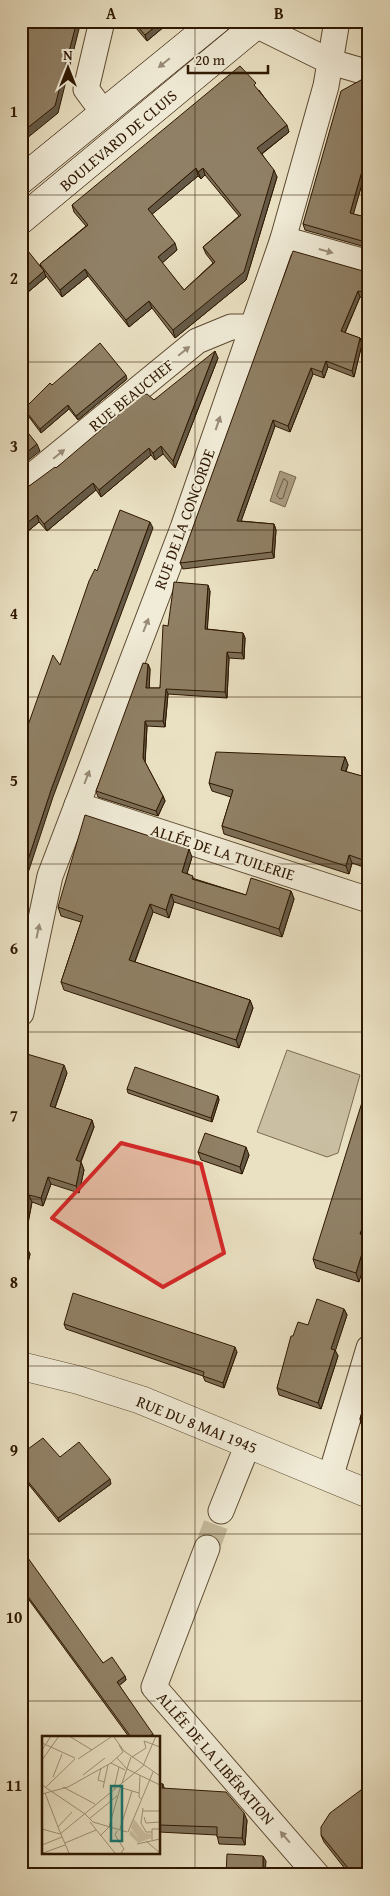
<svg xmlns="http://www.w3.org/2000/svg" width="390" height="1896" viewBox="0 0 390 1896" font-family="'Gentium Book Plus',serif">
<style>
.green{fill:#cabfa2;stroke:#7c6b51}
.water{fill:#aa9c81;stroke:#78674d}
.lines{fill:none;stroke-linecap:round;stroke-linejoin:round}
.shore{stroke:#6c5a40;stroke-width:1}
.minor-tunnel{stroke:#c4b99c;stroke-width:25;stroke-dasharray:25 12;stroke-linecap:butt}
.minor-casing{stroke:#5d4a31;stroke-width:27}
.tertiary-casing{stroke:#5d4a31;stroke-width:29}
.secondary-casing{stroke:#2e1700;stroke-width:29}
.minor{stroke:#f1ecd8;stroke-width:25}
.tertiary{stroke:#f1ecd8;stroke-width:28}
.secondary{stroke:#f1ecd8;stroke-width:28}
.wall{fill:#7c6e57;stroke:#2e1700;fill-rule:evenodd}
.shaded-wall{fill:#655a47;stroke:#2e1700}
.building{fill:#908065;stroke:#2e1700;fill-rule:evenodd}
.oneway{fill:#998c77}
.marked{fill:#d62828;fill-opacity:0.2;stroke:#d62828;stroke-width:4;stroke-linejoin:round}
.grid{fill:none;stroke:#2e1700;stroke-width:1;stroke-opacity:0.55}
.labels{text-anchor:middle;stroke-width:4;stroke-linejoin:round;paint-order:stroke}
.street-label{font-size:16px;fill:#2e1700;stroke:#f1ecd8}
.inset-road{fill:none;stroke:#9f9075;stroke-width:1}
.view{fill:#0f766e;fill-opacity:0.15;stroke:#0f766e;stroke-width:2.5}
.inset-edge{fill:none;stroke:#2e1700;stroke-width:2.5}
.neatline{fill:none;stroke:#2e1700;stroke-width:2}
.grid-label{font-size:16px;text-anchor:middle;font-weight:bold;fill:#2e1700}
</style>
<rect width="100%" height="100%" fill="#eae1c3"/>
<filter id="stains"><feTurbulence type="fractalNoise" baseFrequency=".004" numOctaves="4"/><feColorMatrix values="0 0 0 0 .2 0 0 0 0 .09 0 0 0 0 .02 0 0 0 .5 -.17"/></filter>
<radialGradient id="worn" r=".72"><stop offset=".6" stop-color="#630" stop-opacity="0"/><stop offset="1" stop-color="#630" stop-opacity=".3"/></radialGradient>
<path class="green" d="M287,1050L360,1075L338,1153L327,1157L257,1132Z"/>
<path class="water" d="M280,471L296,477L285,507L270,501Z"/>
<g class="lines">
<path class="shore" d="M284,479L288,482L283,498L280,499L277,496Z"/>
<path class="minor-tunnel" d="M207,1548L221,1511"/>
<defs>
<g id="minor">
<path d="M102,21L86,89L103,112"/>
<path d="M256,25L331,62L369,73"/>
<path d="M283,239L369,263"/>
<path d="M21,485L197,341L231,327H251"/>
<path d="M77,805L369,900"/>
<path d="M21,1013L50,876L183,528L283,239L326,86L337,21"/>
<path d="M330,1478L369,1348"/>
<path d="M221,1511L248,1444"/>
<path d="M207,1548L154,1687L317,1875"/>
</g>
<path id="tertiary" d="M21,1366L78,1380L141,1400L369,1494"/>
<g id="secondary">
<path d="M21,180L216,21"/>
<path d="M21,220L261,21"/>
</g>
</defs>
<use href="#minor" class="minor-casing"/>
<use href="#tertiary" class="tertiary-casing"/>
<use href="#secondary" class="secondary-casing"/>
<use href="#minor" class="minor"/>
<use href="#tertiary" class="tertiary"/>
<use href="#secondary" class="secondary"/>
</g>
<g class="wall">
<path d="M130,21H171L147,41Z"/>
<path d="M369,81V171L366,170L353,214L369,218V248L305,230L303,224Z"/>
<path d="M259,90L289,132L262,154L277,177L246,280L175,338L152,308L129,327L88,276L62,297L46,276V277L21,298V248L41,267L40,264L86,226L74,212L72,205ZM205,175L239,216L203,247L206,254L213,263L184,290L162,263L177,250L152,214L198,176L201,179Z"/>
<path d="M369,270V299L360,297L345,333L360,338L362,344L354,377L328,367L324,378L313,374L290,432L275,426L241,521L274,524L276,530L274,558L183,569L180,563L363,271Z"/>
<path d="M218,358L175,468L163,454L155,460L151,455L101,497L96,490L47,531L39,522L21,537V492L154,400Z"/>
<path d="M127,379L78,420L69,409L41,433L26,413L24,409L52,385Z"/>
<path d="M210,591L207,629L243,633L245,638L244,659L229,658L227,698L168,694L165,727L147,726L145,762L163,796L165,801L158,816L98,797L96,791L148,664L150,669L149,688H160L168,626Z"/>
<path d="M345,757L348,765L346,772L369,778V869L352,863L349,874L224,834L222,826L231,797L212,791L209,783Z"/>
<path d="M192,857L187,873L195,879L246,895L291,891L294,899L282,937L174,902L169,918L153,912L135,962L250,1000L253,1008L239,1048L64,990L61,982L81,922L61,916L58,907Z"/>
<path d="M67,1073L55,1108L92,1120L94,1127L81,1162L84,1170L79,1193L51,1184L43,1206L32,1202L24,1246L30,1254L25,1276L28,1282L21,1314V1081Z"/>
<path d="M127,1089L218,1096L219,1100L212,1122L128,1093Z"/>
<path d="M198,1152L249,1155L242,1174L201,1160Z"/>
<path d="M366,1236L359,1282L316,1268L313,1259Z"/>
<path d="M344,1309L347,1315L335,1350L338,1356L321,1409L279,1395L277,1388L293,1336L308,1325Z"/>
<path d="M64,1324L237,1352L224,1388L205,1381L203,1376L66,1329Z"/>
<path d="M369,1388V1426L361,1424L360,1419Z"/>
<path d="M21,1443L28,1449L60,1457L111,1484L59,1522L21,1475Z"/>
<path d="M21,1562L103,1663L125,1676L126,1680L119,1685L154,1737H129L21,1589Z"/>
<path d="M159,1784H163L164,1788L247,1820L245,1845L219,1844L217,1835L159,1832Z"/>
<path d="M321,1835L369,1875H346L344,1871L346,1870L324,1842Z"/>
</g>
<g class="shaded-wall">
<path d="M77,21H81L58,113L21,143V133Z"/>
<path d="M162,21H171L147,41L145,35Z"/>
<path d="M287,125L289,132L260,155L257,148Z"/>
<path d="M364,164L366,170L352,219L350,213Z"/>
<path d="M196,168L198,176L150,216L148,209Z"/>
<path d="M203,168L205,175L201,179L198,172Z"/>
<path d="M274,170L277,177L246,280L175,338L173,330Z"/>
<path d="M175,243L177,250L161,264L158,257Z"/>
<path d="M85,269L88,276L62,297L60,290Z"/>
<path d="M44,271L46,277L21,298V291Z"/>
<path d="M358,291L360,297L343,337L341,331Z"/>
<path d="M149,301L152,308L129,327L126,320Z"/>
<path d="M360,338L362,344L354,377L352,371Z"/>
<path d="M215,351L218,358L175,468L173,461Z"/>
<path d="M326,361L328,367L324,378L322,372Z"/>
<path d="M311,368L313,374L290,432L288,426Z"/>
<path d="M126,375L127,379L78,420L76,416Z"/>
<path d="M68,405L69,409L41,433L40,429Z"/>
<path d="M273,420L275,426L239,527L237,521Z"/>
<path d="M37,444L40,451L21,466V457Z"/>
<path d="M161,446L163,454L155,460L153,453Z"/>
<path d="M149,448L151,455L101,497L99,490Z"/>
<path d="M93,483L96,490L47,531L44,524Z"/>
<path d="M37,515L39,522L21,537V528Z"/>
<path d="M150,522L153,528L53,797L26,879L21,902V884L24,872L51,790Z"/>
<path d="M274,524L276,530L274,558L272,552Z"/>
<path d="M208,585L210,591L207,635L205,629Z"/>
<path d="M243,633L245,638L244,659L242,653Z"/>
<path d="M227,652L229,658L227,698L225,692Z"/>
<path d="M148,664L150,669L149,693L146,688Z"/>
<path d="M166,689L168,694L165,727L163,721Z"/>
<path d="M145,721L147,726L145,764L143,758Z"/>
<path d="M345,757L348,765L343,778L341,770Z"/>
<path d="M163,796L165,801L158,816L156,811Z"/>
<path d="M189,849L192,857L185,880L182,872Z"/>
<path d="M349,855L352,863L349,874L346,866Z"/>
<path d="M291,891L294,899L282,937L279,929Z"/>
<path d="M171,894L174,902L169,918L166,910Z"/>
<path d="M150,904L153,912L132,969L129,960Z"/>
<path d="M250,1000L253,1008L239,1048L236,1040Z"/>
<path d="M64,1065L67,1073L53,1113L50,1106Z"/>
<path d="M218,1096L219,1100L212,1122L211,1118Z"/>
<path d="M92,1120L94,1127L78,1168L76,1160Z"/>
<path d="M246,1147L249,1155L242,1174L240,1167Z"/>
<path d="M81,1162L84,1170L79,1193L76,1186Z"/>
<path d="M48,1177L51,1184L43,1206L41,1198Z"/>
<path d="M29,1195L32,1202L22,1252L21,1249V1236Z"/>
<path d="M369,1208V1228L364,1244L360,1234Z"/>
<path d="M367,1237L369,1242V1250L359,1282L356,1273Z"/>
<path d="M27,1247L30,1254L25,1276L28,1282L22,1314V1275Z"/>
<path d="M344,1309L347,1315L334,1355L331,1349Z"/>
<path d="M235,1347L237,1352L224,1388L223,1383Z"/>
<path d="M335,1350L338,1356L321,1409L318,1403Z"/>
<path d="M110,1479L111,1484L59,1522L58,1518Z"/>
<path d="M125,1676L126,1680L119,1686L117,1682Z"/>
<path d="M153,1734L154,1737H148Z"/>
<path d="M244,1813L247,1820L245,1845L242,1838Z"/>
<path d="M263,1856L266,1861L265,1875H263Z"/>
</g>
<g class="building">
<path d="M21,21H77L55,106L21,133Z"/>
<path d="M133,21H162L145,35Z"/>
<path d="M240,66L256,83L254,85L287,125L257,148L274,170L244,272L173,330L149,301L126,320L85,269L60,290L40,264L88,225L72,205ZM196,168L198,172L203,168L241,215L203,247L215,262L184,290L158,257L175,243L148,209Z"/>
<path d="M361,80L369,81V165L364,164L350,213L369,218V243L303,224L341,91Z"/>
<path d="M24,246L44,271L21,291V248Z"/>
<path d="M293,251L363,271L369,270V293L358,291L341,331L360,338L352,371L326,361L322,372L311,368L288,426L273,420L237,521L274,524L272,552L180,563Z"/>
<path d="M100,343L126,375L76,416L68,405L40,429L24,409L50,383L52,385Z"/>
<path d="M215,351L173,461L161,446L153,453L149,448L99,490L93,483L44,524L37,515L21,528V492L55,467L56,468L142,395L147,394L154,400Z"/>
<path d="M21,424L37,444L21,457Z"/>
<path d="M120,510L150,522L51,790L24,872L21,884V734L24,727L27,728L53,655L60,665L89,581L95,569L97,571Z"/>
<path d="M174,582L208,585L205,629L243,633L242,653L227,652L225,692L166,689L163,721H145L143,758L163,796L156,811L96,791L143,663L148,664L146,688H160L163,625L168,626Z"/>
<path d="M216,752L345,757L341,770L369,778V862L349,855L346,866L222,826L233,790L209,783Z"/>
<path d="M85,815L189,849L182,872L193,876L192,879L246,895L251,878L291,891L279,929L171,894L166,910L150,904L129,960L250,1000L236,1040L61,982L83,916L58,907Z"/>
<path d="M27,1054L64,1065L50,1106L92,1120L76,1160L81,1162L76,1186L48,1177L41,1198L29,1195L21,1236V1081Z"/>
<path d="M135,1067L218,1096L211,1118L127,1089Z"/>
<path d="M369,1080V1208L360,1234L367,1237L356,1273L313,1259Z"/>
<path d="M205,1133L246,1147L240,1167L198,1152Z"/>
<path d="M21,1245L27,1247L22,1275H25L21,1296Z"/>
<path d="M73,1293L235,1347L223,1383L203,1376L204,1372L64,1324Z"/>
<path d="M317,1299L344,1309L331,1349L335,1350L318,1403L277,1388L291,1336H293L298,1322L308,1325Z"/>
<path d="M369,1388V1422L360,1419Z"/>
<path d="M43,1438L60,1457L79,1442L110,1479L58,1518L21,1473V1443L22,1442L28,1449Z"/>
<path d="M28,1558L103,1663L112,1657L125,1676L117,1682L153,1734L148,1737H131L21,1587V1562Z"/>
<path d="M159,1784H163L162,1788L226,1792L244,1813L242,1838L217,1837V1827L159,1825Z"/>
<path d="M369,1784V1875H347L344,1871L348,1868L321,1835V1827L330,1813Z"/>
<path d="M227,1854L263,1856V1875H226Z"/>
</g>
<defs><path id="oneway-solid" d="M-6-.8H1V-3.2L6.5 0L1 3.2V.8H-6Z" transform="scale(1.25)"/></defs>
<g class="oneway">
<use href="#oneway-solid" transform="translate(164 63) rotate(141)"/>
<use href="#oneway-solid" transform="translate(326 251) rotate(16)"/>
<use href="#oneway-solid" transform="translate(184 351) rotate(-39)"/>
<use href="#oneway-solid" transform="translate(218 423) rotate(-71)"/>
<use href="#oneway-solid" transform="translate(59 454) rotate(-39)"/>
<use href="#oneway-solid" transform="translate(146 625) rotate(-69)"/>
<use href="#oneway-solid" transform="translate(87 777) rotate(-69)"/>
<use href="#oneway-solid" transform="translate(38 931) rotate(-78)"/>
<use href="#oneway-solid" transform="translate(285 1837) rotate(-131)"/>
</g>
<path class="marked" d="M121,1143L201,1164L224,1253L163,1287L52,1218Z"/>
<path class="grid" d="M195,21V1875M21,195H369M21,362H369M21,530H369M21,697H369M21,864H369M21,1032H369M21,1199H369M21,1366H369M21,1534H369M21,1701H369"/>
<g class="labels">
<g class="street-label">
<text transform="translate(118 140) rotate(-40)" y="6">BOULEVARD DE CLUIS</text>
<text transform="translate(131 395) rotate(-39)" y="6">RUE BEAUCHEF</text>
<text transform="translate(184 519) rotate(-70)" y="6">RUE DE LA CONCORDE</text>
<text transform="translate(223 852) rotate(18)" y="6">ALLÉE DE LA TUILERIE</text>
<text transform="translate(197 1424) rotate(22)" y="6">RUE DU 8 MAI 1945</text>
<text transform="translate(216 1758) rotate(49)" y="6">ALLÉE DE LA LIBÉRATION</text>
</g>
</g>
<g transform="translate(42 1736)">
<rect width="118" height="118" fill="#eae1c3"/>
<path d="M92,83L103,97L109,98V102L96,107L87,98L89,94L97,103L89,92Z" fill="#cabfa2"/>
<path class="inset-road" d="M27,0L50,14M72,1L82,15L118,40M0,7L33,22M0,14L9,0M90,21L104,12L102,5L118,11M75,22L85,33L118,49M36,23L69,1M0,24L17,0M69,27L83,34M59,32L56,44L62,46M41,39L63,22M98,39L97,61L100,64M11,41L20,18M80,47L89,21M0,49L43,78M4,51L33,23M21,51L53,68M77,51L97,57M61,52L66,29M72,53L77,31M3,57L18,96M0,58L26,51L69,27L81,16L77,9M101,72L99,87L104,96H110M101,75H118M43,78L51,86L85,96M102,81L104,87L118,86M47,83L75,60M48,86L73,117M16,91L30,76M0,93L18,98M78,93L90,55M75,95L73,99L82,113L79,117M18,96L27,117M86,96L111,36M18,98L101,30L114,0M58,100L67,91L79,49M110,104V93H118M104,105L118,117M23,107L54,94M95,108L118,103M0,109L20,101M1,117L23,109"/>
<path class="view" d="M69,50H80V105H69Z"/>
<rect width="118" height="118" class="inset-edge"/>
</g>
<rect width="390" height="1896" fill="none" stroke="#eae1c3" stroke-width="55"/>
<g transform="translate(68 68)" stroke="#f1ecd8" stroke-width="4" paint-order="stroke">
<path d="M0-4L9 19L0 12L-9 19Z" fill="#2e1700"/>
<text y="-8" font-size="14" font-weight="bold" text-anchor="middle" fill="#2e1700">N</text>
</g>
<path d="M188 65v8h80v-8" fill="none" stroke="#2e1700" stroke-width="2.5"/>
<text x="195" y="65" font-size="15" fill="#2e1700" stroke="#f1ecd8" stroke-width="4" paint-order="stroke">20 m</text>
<rect x="28" y="28" width="334" height="1840" class="neatline"/>
<g class="grid-label">
<text x="111" y="19">A</text>
<text x="279" y="19">B</text>
<text x="14" y="117">1</text>
<text x="14" y="284">2</text>
<text x="14" y="452">3</text>
<text x="14" y="619">4</text>
<text x="14" y="786">5</text>
<text x="14" y="954">6</text>
<text x="14" y="1121">7</text>
<text x="14" y="1288">8</text>
<text x="14" y="1456">9</text>
<text x="14" y="1623">10</text>
<text x="14" y="1791">11</text>
</g>
<rect width="100%" height="100%" filter="url(#stains)"/>
<rect width="100%" height="100%" fill="url(#worn)"/>
</svg>
